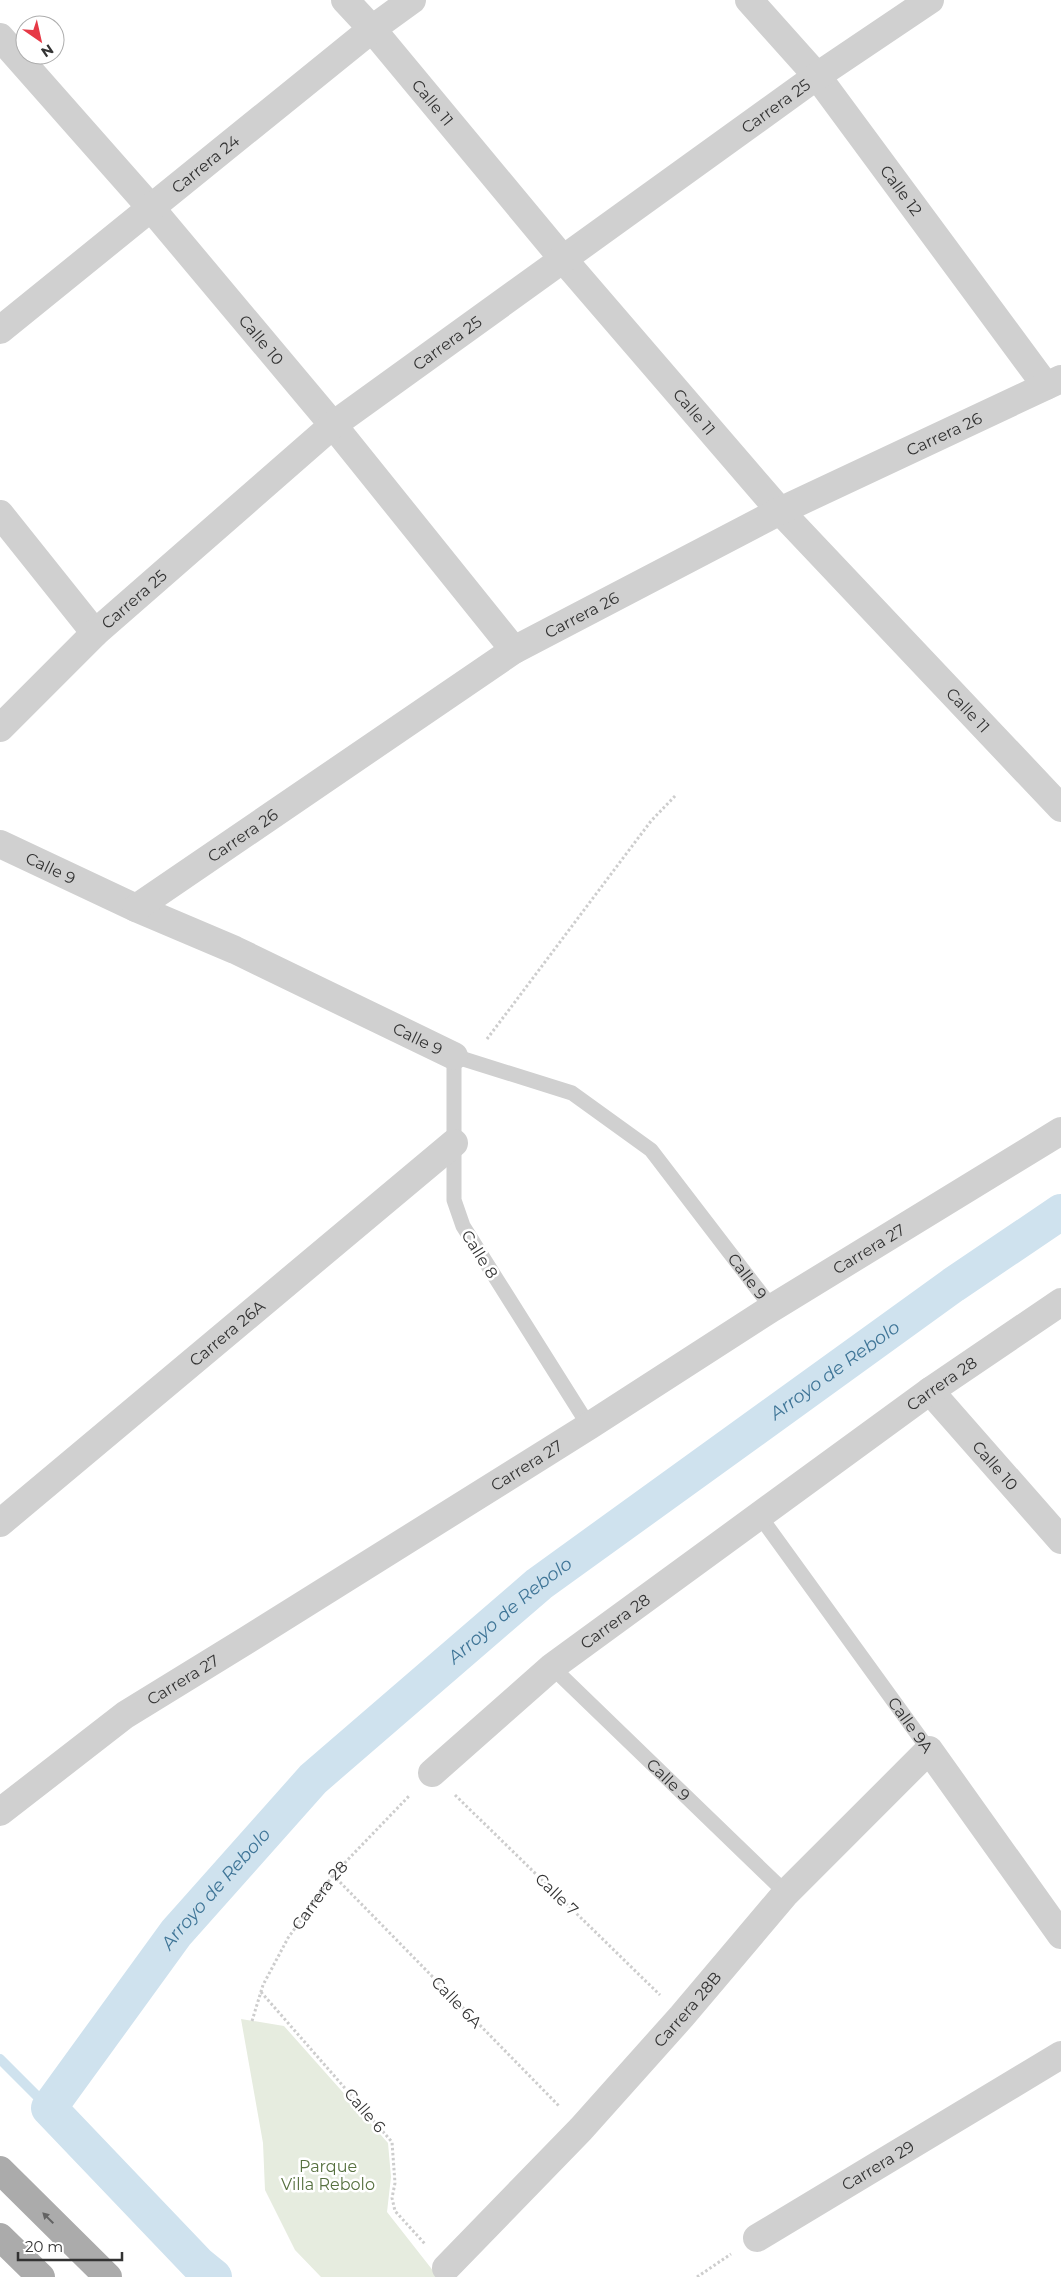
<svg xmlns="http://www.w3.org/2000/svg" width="1061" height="2277" viewBox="0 0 1061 2277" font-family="Montserrat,sans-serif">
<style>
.green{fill:#e6ecdf}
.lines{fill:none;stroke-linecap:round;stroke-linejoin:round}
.stream{stroke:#cfe2ee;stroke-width:10}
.canal{stroke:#cfe2ee;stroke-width:36}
.path{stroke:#cdcdcd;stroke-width:3;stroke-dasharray:2.5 2.5;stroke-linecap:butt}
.lane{stroke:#d0d0d0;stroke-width:15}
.street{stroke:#d0d0d0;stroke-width:28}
.primary{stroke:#ababab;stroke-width:28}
.oneway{fill:#636363}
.labels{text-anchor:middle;stroke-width:5;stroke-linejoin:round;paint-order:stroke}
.street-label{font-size:16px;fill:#333;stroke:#fff}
.park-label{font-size:16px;fill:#56703f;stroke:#fff}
.water-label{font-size:18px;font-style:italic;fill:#3f7597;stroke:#fff}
</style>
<rect width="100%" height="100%" fill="#fff"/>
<path class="green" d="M241,2019L284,2026L388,2143L391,2177L387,2212L438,2277H321L295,2250L265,2190L263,2143Z"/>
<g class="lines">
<path class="stream" d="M0,2059L49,2108"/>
<path class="canal" id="s1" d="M214,2277L198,2264L49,2108L176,1933L313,1779L539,1584L953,1285L1061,1212"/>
<g class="path">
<path d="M487,1039L651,821L676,795"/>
<path d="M455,1795L660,1995"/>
<path d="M333,1875L560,2107"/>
<path d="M261,1992L392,2142L395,2183L392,2198L395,2211L425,2244"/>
<path id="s2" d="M252,2021L263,1985L288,1938L333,1875L410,1795"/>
<path d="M697,2277L731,2254"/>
</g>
<g class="lane">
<path id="s3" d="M589,1426L463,1226L454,1200V1056L572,1093L651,1150L772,1308"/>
<path id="s4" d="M759,1515L929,1750"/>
<path id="s5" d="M552,1667L786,1893"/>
</g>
<g class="street">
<path id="s6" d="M345,0L372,29L563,259L780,511L1061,808"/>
<path id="s7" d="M749,0L817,76L1046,386"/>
<path id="s8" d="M0,37L151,208L333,425L514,650"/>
<path id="s9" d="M0,330L372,29L412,0"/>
<path d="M0,514L95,633"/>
<path id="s10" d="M0,728L95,633L333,425L817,76L930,0"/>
<path id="s11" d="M0,844L136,908L235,950L454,1056"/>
<path id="s12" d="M136,908L514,650L780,511L1061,379"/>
<path id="s13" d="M930,1391L1061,1540"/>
<path id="s14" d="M0,1523L454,1143"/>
<path id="s15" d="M432,1773L552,1667L930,1391L1061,1302"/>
<path id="s16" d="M0,1812L125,1715L247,1640L589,1426L772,1308L1061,1131"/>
<path id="s17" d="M757,2238L1061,2055"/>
<path id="s18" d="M446,2268L581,2129L682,2016L786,1893L929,1750L1061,1935"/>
</g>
<g class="primary">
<path d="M0,2170L108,2277"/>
<path d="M0,2237L41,2277"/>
</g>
</g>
<defs><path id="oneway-solid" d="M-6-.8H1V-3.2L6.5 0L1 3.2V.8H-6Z" transform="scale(1.25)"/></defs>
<use class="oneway" href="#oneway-solid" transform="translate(48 2218) rotate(-135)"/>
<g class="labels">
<g class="street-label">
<text dy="6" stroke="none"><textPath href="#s6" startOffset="135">Calle 11</textPath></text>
<text dy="6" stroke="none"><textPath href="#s10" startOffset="996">Carrera 25</textPath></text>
<text dy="6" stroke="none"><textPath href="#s9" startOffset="264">Carrera 24</textPath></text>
<text dy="6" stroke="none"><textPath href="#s7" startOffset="244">Calle 12</textPath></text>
<text dy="6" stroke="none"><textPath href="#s8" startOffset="400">Calle 10</textPath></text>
<text dy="6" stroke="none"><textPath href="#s10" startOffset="591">Carrera 25</textPath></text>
<text dy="6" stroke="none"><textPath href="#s6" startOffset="540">Calle 11</textPath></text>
<text dy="6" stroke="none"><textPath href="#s12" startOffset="939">Carrera 26</textPath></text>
<text dy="6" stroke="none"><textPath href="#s10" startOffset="186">Carrera 25</textPath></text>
<text dy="6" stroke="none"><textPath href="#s12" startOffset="534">Carrera 26</textPath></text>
<text dy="6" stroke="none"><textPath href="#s6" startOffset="945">Calle 11</textPath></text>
<text dy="6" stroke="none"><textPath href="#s12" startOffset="129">Carrera 26</textPath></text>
<text dy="6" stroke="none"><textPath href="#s11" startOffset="56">Calle 9</textPath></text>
<text dy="6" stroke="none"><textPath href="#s11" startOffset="461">Calle 9</textPath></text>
<text dy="6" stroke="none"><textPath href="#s16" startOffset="1036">Carrera 27</textPath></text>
<text transform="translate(480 1254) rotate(58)" y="6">Calle 8</text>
<text dy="6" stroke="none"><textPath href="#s3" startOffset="788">Calle 9</textPath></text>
<text dy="6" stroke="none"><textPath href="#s14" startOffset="296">Carrera 26A</textPath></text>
<text dy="6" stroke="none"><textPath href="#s15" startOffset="642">Carrera 28</textPath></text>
<text dy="6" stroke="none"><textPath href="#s16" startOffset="631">Carrera 27</textPath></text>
<text dy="6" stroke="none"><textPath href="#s13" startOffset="99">Calle 10</textPath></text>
<text dy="6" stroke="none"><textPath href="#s15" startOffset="238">Carrera 28</textPath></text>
<text dy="6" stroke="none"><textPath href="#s16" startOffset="226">Carrera 27</textPath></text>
<text dy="6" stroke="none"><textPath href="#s4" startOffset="259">Calle 9A</textPath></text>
<text dy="6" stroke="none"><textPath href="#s5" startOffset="162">Calle 9</textPath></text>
<text transform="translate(557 1894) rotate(44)" y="6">Calle 7</text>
<text dy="6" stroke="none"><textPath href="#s2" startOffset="144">Carrera 28</textPath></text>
<text transform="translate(457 2002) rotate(46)" y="6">Calle 6A</text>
<text dy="6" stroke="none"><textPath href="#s18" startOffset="354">Carrera 28B</textPath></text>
<text transform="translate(365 2110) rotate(49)" y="6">Calle 6</text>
<text dy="6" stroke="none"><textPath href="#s17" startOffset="141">Carrera 29</textPath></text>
</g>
<g class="park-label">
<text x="328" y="2172">Parque<tspan x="328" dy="18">Villa Rebolo</tspan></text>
</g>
<g class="water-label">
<text dy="6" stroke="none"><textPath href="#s1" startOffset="1322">Arroyo de Rebolo</textPath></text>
<text dy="6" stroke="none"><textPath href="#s1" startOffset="918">Arroyo de Rebolo</textPath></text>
<text dy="6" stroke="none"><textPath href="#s1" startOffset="512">Arroyo de Rebolo</textPath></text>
</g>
</g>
<g transform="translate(40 40) rotate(146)"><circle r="24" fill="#ffffff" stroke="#adadad"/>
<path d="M0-4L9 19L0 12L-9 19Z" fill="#e63946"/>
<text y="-8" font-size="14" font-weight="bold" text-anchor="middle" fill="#333333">N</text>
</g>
<path d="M18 2252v8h104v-8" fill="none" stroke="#333333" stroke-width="2.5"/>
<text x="25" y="2252" font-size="15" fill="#333333" stroke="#ffffff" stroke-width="4" paint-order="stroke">20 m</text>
</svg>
